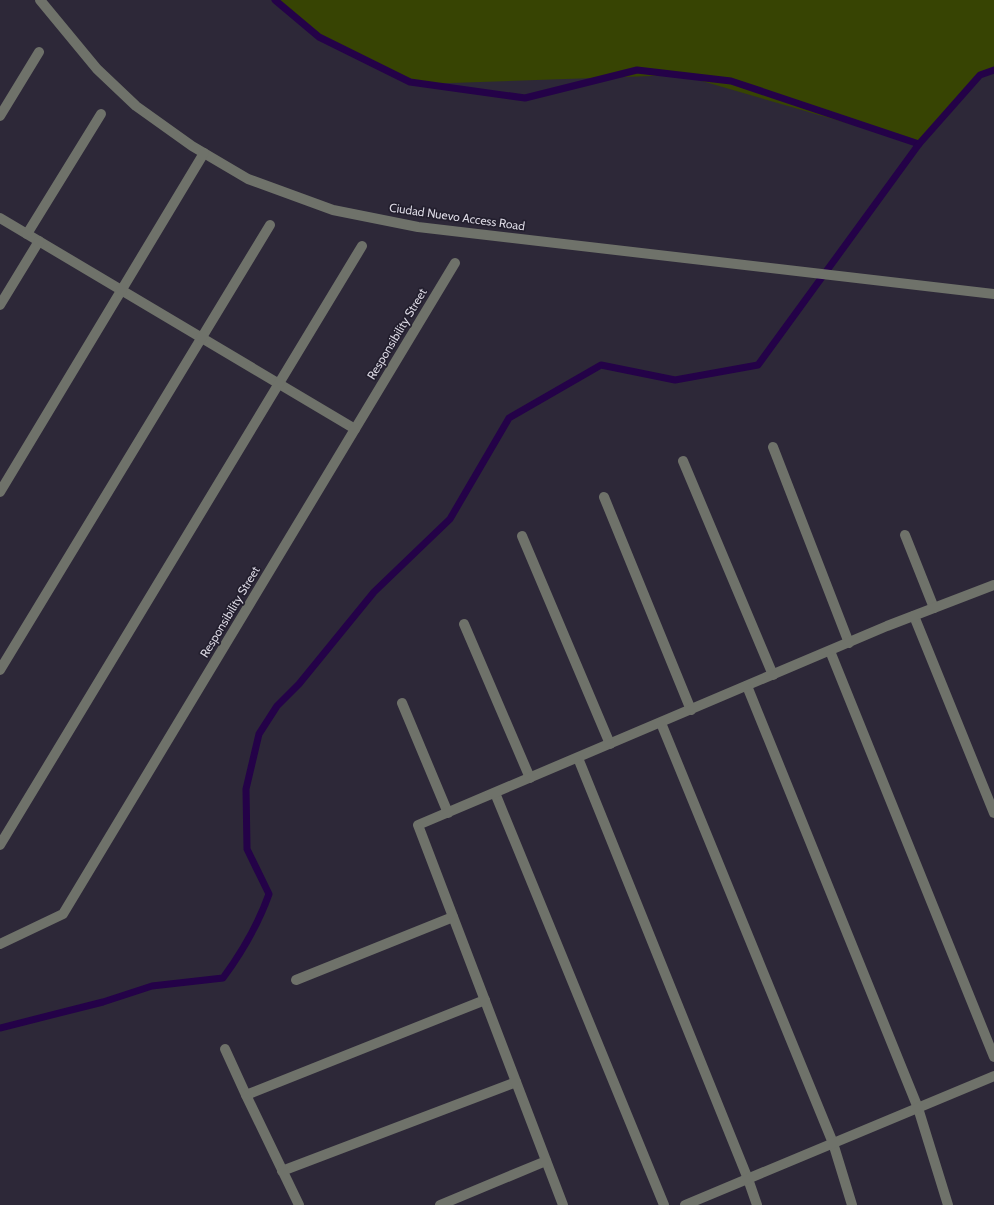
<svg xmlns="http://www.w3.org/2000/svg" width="994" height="1205" viewBox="0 0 994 1205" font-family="Cabin,sans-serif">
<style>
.green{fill:#374403}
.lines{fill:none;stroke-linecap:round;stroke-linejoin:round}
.stream{stroke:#240248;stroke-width:7}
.minor{stroke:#6f726a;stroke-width:10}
.labels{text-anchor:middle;stroke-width:3.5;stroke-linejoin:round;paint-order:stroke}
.street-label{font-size:12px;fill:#dbd8e3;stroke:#231f2e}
</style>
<rect width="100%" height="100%" fill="#2d2838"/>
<path class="green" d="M275,0H994V70L980,75L919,144L681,75L422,84L319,37Z"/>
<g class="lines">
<g class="stream">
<path d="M275,0L319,37L410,82L525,98L637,70L731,81L919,144"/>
<path d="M0,1028L103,1002L152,986L223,978C242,952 258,925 269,894L247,849L246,789L259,734L277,706L299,684L374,592L450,519L509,418L601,365L675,380L758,365L919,144L980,75L994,70"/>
</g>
<g class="minor">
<path d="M40,0L97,69L136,106L192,146L248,179L333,210L418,227L994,294"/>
<path d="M0,116L39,52"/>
<path d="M0,218L355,429"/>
<path d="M27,234L101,114"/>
<path d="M0,305L39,241"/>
<path d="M773,447L849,643"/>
<path d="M683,461L773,675"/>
<path d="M0,492L204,153"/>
<path d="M604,497L691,710"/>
<path d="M905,535L934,608"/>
<path d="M522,536L610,744"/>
<path d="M914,616L994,813"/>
<path d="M464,624L530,778"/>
<path d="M830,651L994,1057"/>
<path d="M0,670L270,225"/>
<path d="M747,686L918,1108L948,1205"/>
<path d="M402,703L448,813"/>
<path d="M661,723L833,1143L852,1205"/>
<path d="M578,758L748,1179L757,1205"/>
<path d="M495,793L664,1205"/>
<path d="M0,845L362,246"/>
<path d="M0,944L63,914L455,263"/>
<path d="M296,980L453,917"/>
<path d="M225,1049L246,1095"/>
<path d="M282,1171L516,1082"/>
<path d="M299,1205L246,1095L485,1000"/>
<path d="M440,1205L546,1161"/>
<path d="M563,1205L418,825L887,626L994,585"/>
<path d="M685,1205L994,1076"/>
</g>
</g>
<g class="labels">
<g class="street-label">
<text transform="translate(457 217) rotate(8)" y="4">Ciudad Nuevo Access Road</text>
<text transform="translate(397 334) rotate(-59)" y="4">Responsibility Street</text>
<text transform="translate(230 612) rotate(-59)" y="4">Responsibility Street</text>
</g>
</g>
</svg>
